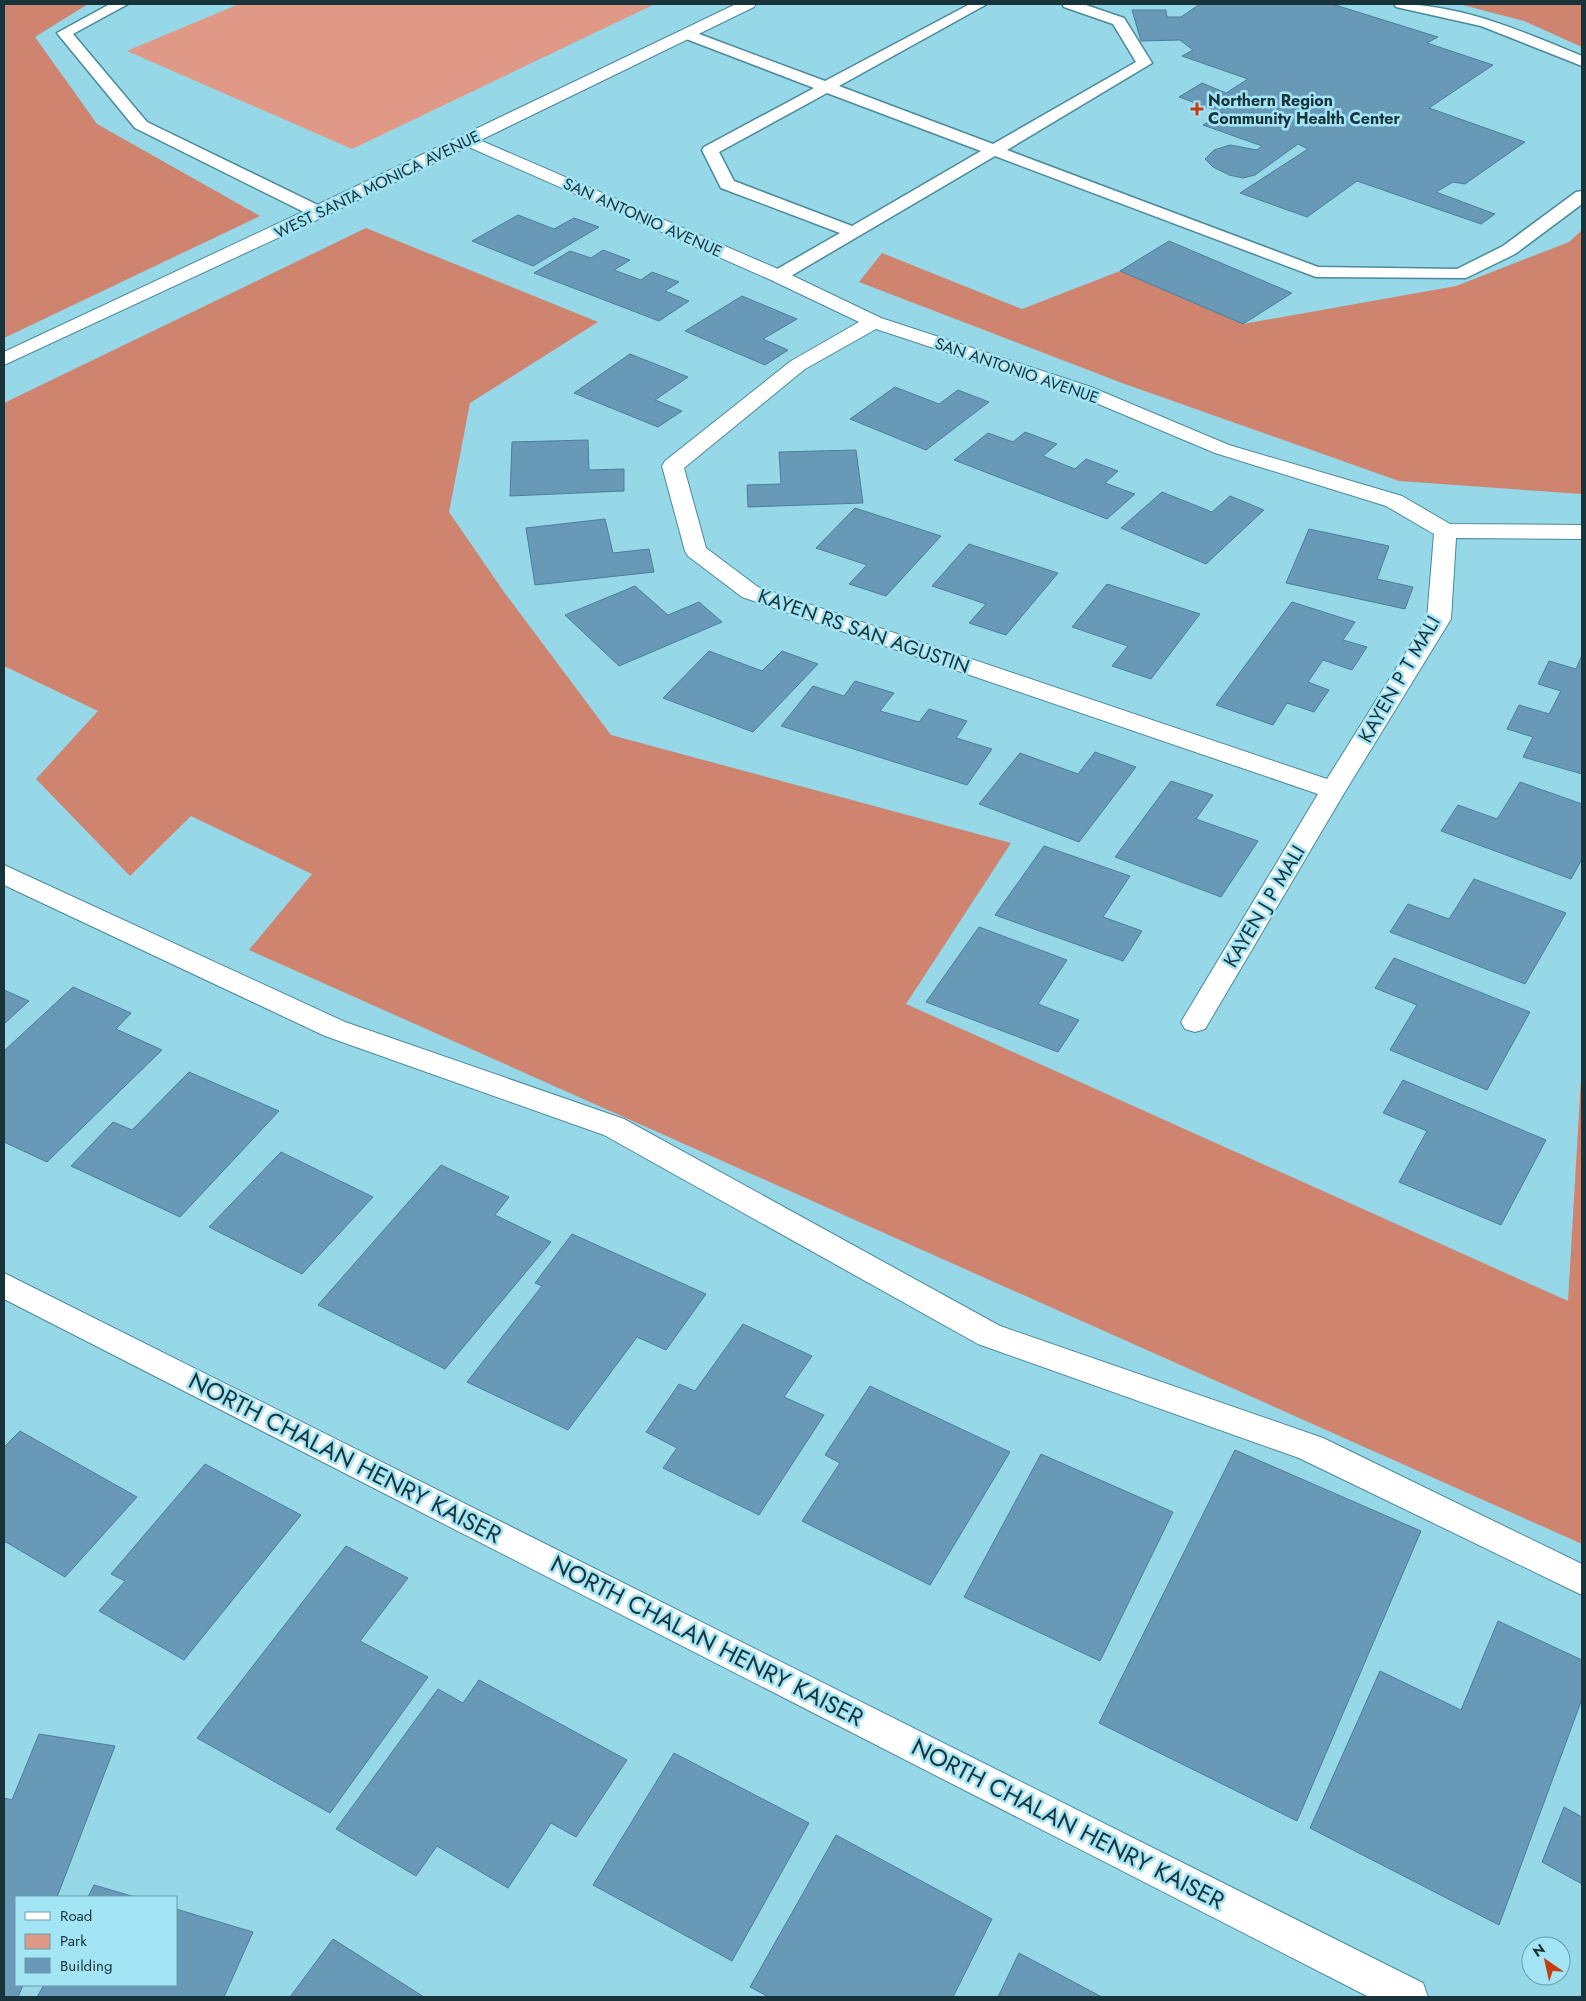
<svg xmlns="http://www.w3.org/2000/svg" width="1586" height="2001" viewBox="0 0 1586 2001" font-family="Jost,sans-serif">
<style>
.green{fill:#e09986}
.forest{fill:#cf8470}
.building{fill:#689ab8;stroke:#4c7e9b}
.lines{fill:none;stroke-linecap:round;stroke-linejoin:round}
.lane-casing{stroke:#4a8a9a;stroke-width:3}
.street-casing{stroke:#4a8a9a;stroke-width:2}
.secondary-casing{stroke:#4a8a9a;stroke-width:2}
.lane{fill:#fff;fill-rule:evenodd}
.street{fill:#fff;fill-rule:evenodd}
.secondary{fill:#fff;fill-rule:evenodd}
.poi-dot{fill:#c53d13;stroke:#a3e4f5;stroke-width:2}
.labels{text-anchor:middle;stroke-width:5;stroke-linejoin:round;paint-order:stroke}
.far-poi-label{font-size:16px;font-weight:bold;fill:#18333a;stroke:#a3e4f5;text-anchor:start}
.far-street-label{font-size:16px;fill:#18333a;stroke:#a3e4f5}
.street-label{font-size:20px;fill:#18333a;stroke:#a3e4f5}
.near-street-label{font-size:24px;fill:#18333a;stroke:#a3e4f5}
</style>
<rect width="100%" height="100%" fill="#96d7e8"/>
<path class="green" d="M239,4H655L352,149L127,51Z"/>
<g class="forest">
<path d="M4,4H88L35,37L97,124L260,216L4,338Z"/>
<path d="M1459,4H1582V47L1524,21Z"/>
<path d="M366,228L598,322L470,403L449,512L504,592L611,735L1011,843L906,1004L1568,1301L1582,1061V1544L249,950L312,874L191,816L130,876L36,779L98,711L4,666V403Z"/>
<path d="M1582,230V494L1399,481L1122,383L859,282L882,253L1022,309L1120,271L1243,324L1456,286L1569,242Z"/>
</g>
<g class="building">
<path d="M1200,4H1332L1438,37L1427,43L1493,65L1429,108L1525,142L1465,184L1453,182L1436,192L1495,214L1481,224L1357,181L1307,217L1240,193L1308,149L1298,144L1255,175L1243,178L1229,175L1213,167L1205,159L1214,150L1230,145L1257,150L1262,146L1203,125L1223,113L1179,97L1202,83L1226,93L1248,79L1182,56L1193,50L1180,40L1141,41L1132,10H1166L1167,17H1181Z"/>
<path d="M518,215L554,229L574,218L599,227L533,266L472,241Z"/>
<path d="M1169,241L1292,293L1243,324L1120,271Z"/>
<path d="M603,250L630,260L614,270L641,280L652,272L679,282L665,291L689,301L659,321L534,273L570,251L591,258Z"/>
<path d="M742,296L797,319L763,339L788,350L765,365L685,331Z"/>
<path d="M630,354L688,377L655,400L682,411L658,427L574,393Z"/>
<path d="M895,387L939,404L958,390L989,402L926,450L850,419Z"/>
<path d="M1025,432L1057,444L1043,456L1075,469L1086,459L1118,471L1105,483L1135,494L1107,519L954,460L988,433L1013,442Z"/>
<path d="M588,440L589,470L624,469V491L510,496L512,442Z"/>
<path d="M856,450L863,503L748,507L747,485L781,484L779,452Z"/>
<path d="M1162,492L1212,512L1230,496L1264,510L1206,564L1121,528Z"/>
<path d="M855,508L941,536L886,596L849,584L867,565L816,548Z"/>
<path d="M605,519L613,553L649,549L654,572L535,585L526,528Z"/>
<path d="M1309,529L1389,546L1377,579L1413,587L1405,609L1286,583Z"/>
<path d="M969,544L1058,573L1006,635L969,623L986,604L932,586Z"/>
<path d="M1107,584L1200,614L1151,679L1112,666L1128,646L1072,627Z"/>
<path d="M635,586L668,615L699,602L722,622L619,666L565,615Z"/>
<path d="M1292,602L1355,622L1343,640L1367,647L1352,670L1323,660L1308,682L1329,690L1314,712L1287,703L1273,725L1216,705Z"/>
<path d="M709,651L762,671L782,651L818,664L753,732L663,698Z"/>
<path d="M1582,655V774L1523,757L1533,737L1507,729L1519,705L1549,714L1561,691L1538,684L1549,661L1576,669Z"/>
<path d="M855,681L894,693L880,711L919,722L929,709L967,721L956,738L992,749L967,785L781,726L813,686L844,696Z"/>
<path d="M1095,752L1136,767L1079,842L979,804L1020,753L1078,774Z"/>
<path d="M1171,781L1213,795L1196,819L1258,841L1221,897L1115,857Z"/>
<path d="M1520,782L1582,804V859L1571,879L1441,831L1458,805L1497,819Z"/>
<path d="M1044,846L1130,876L1103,917L1142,931L1123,961L995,915Z"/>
<path d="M1474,879L1566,913L1525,984L1390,932L1408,904L1449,919Z"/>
<path d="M979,927L1067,960L1038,1004L1079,1020L1058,1052L926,1002Z"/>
<path d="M1394,958L1530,1012L1487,1090L1390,1050L1417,1005L1375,988Z"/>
<path d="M73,987L131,1013L116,1029L162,1050L47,1162L4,1142V1051Z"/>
<path d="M4,990L29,1001L4,1024Z"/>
<path d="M189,1072L279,1111L180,1217L71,1166L113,1122L132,1130Z"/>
<path d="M1403,1080L1546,1140L1501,1225L1399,1182L1427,1131L1383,1113Z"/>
<path d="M281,1152L373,1197L302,1274L209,1227Z"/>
<path d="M441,1165L509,1197L495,1215L551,1242L445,1369L318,1305Z"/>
<path d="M572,1234L706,1294L666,1350L637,1337L568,1430L467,1382L542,1286L535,1283Z"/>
<path d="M743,1324L812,1356L784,1397L824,1415L759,1515L663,1468L677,1448L646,1432L679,1384L695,1391Z"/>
<path d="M870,1386L1010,1452L930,1585L802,1521L840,1463L825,1455Z"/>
<path d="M20,1431L137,1497L65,1577L6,1542L4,1544V1447Z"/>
<path d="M1235,1450L1421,1531L1297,1821L1099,1723Z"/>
<path d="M1041,1454L1173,1512L1100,1661L964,1597Z"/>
<path d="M205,1464L301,1515L184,1660L99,1611L125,1581L111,1574Z"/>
<path d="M346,1546L408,1578L360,1641L428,1677L330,1813L197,1738Z"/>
<path d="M1498,1621L1582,1660V1699L1499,1925L1310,1828L1380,1671L1461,1710Z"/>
<path d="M479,1680L627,1760L576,1837L551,1823L508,1888L437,1846L416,1876L336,1829L438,1689L463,1703Z"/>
<path d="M39,1734L115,1746L57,1897H16V1985H23L18,1997H4V1798L12,1800Z"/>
<path d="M674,1753L809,1823L732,1961L593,1885Z"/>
<path d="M1564,1807L1582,1817V1884L1542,1862Z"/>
<path d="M836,1835L992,1919L953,1997H769L750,1987Z"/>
<path d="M94,1885L135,1897H88Z"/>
<path d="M176,1909L253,1932L224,1997H37L44,1985H176Z"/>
<path d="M333,1939L424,1997H290Z"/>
<path d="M1019,1953L1102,1997H998Z"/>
</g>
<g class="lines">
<defs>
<g id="lane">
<path d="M110,4H128L73,34L147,122L324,208L326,212L324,216H312L135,128L57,33Z"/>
<path d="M970,4H987L839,86L993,144L1136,62L1113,24L1064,7L1062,4H1083L1124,18L1152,63L1007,150L1318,267L1457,269L1503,246L1576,192L1582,191V204L1515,254L1466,278L1316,277L995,156L784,280H772L769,276L772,272L840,233L721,188L702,150L704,147L814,88L681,37L679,34L681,31H691L825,81ZM827,93L981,151L852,226L734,181L719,152Z"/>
<path d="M1394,4C1461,4 1521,31 1582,56V66L1481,26L1396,7Z"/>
</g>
<g id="street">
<path d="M468,135L785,272L881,318L1091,387L1229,445L1402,496L1450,524L1582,525V539L1456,538L1451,619L1346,790L1205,1029L1195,1032L1185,1029L1181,1022L1318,794L742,597L688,556L685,551L662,466L665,461L791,361L859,322L771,280L462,144L459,140L462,136ZM876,329L1077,395L1215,453L1386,506L1434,534L1427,619L1327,779L758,587L706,548L684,468L805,369Z"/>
<path d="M4,865L345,1022L624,1119L1000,1326L1323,1438L1582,1564V1595L1299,1458L978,1344L604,1135L325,1036L4,885Z"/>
</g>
<g id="secondary">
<path d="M736,4H756L754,7L325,216L4,365V352L311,208Z"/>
<path d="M4,1273L1423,1983L1428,1997H1369L4,1299Z"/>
</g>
</defs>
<use href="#lane" class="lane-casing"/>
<use href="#street" class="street-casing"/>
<use href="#secondary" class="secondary-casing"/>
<use href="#lane" class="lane"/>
<use href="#street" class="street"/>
<use href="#secondary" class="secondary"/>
</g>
<path class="poi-dot" d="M1194.5 101.5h5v5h5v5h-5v5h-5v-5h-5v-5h5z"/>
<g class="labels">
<g class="far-poi-label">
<text x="1208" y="106">Northern Region<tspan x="1208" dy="18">Community Health Center</tspan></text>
</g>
<g class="far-street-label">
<text transform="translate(377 184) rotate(-26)" y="6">WEST SANTA MONICA AVENUE</text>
<text transform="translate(643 217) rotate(24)" y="6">SAN ANTONIO AVENUE</text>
<text transform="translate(1017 370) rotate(19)" y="6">SAN ANTONIO AVENUE</text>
</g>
<g class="street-label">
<text transform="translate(864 631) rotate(19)" y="7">KAYEN RS SAN AGUSTIN</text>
<text transform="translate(1399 679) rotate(-60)" y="7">KAYEN P T MALI</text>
<text transform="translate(1264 906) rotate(-59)" y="7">KAYEN J P MALI</text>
</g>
<g class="near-street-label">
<text transform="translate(345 1458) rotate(27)" y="8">NORTH CHALAN HENRY KAISER</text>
<text transform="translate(707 1641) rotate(27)" y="8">NORTH CHALAN HENRY KAISER</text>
<text transform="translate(1068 1824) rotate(27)" y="8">NORTH CHALAN HENRY KAISER</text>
</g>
</g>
<rect width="1586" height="2001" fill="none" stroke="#18333a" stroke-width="10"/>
<rect x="15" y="1896" width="162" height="90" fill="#a3e4f5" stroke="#6b9daa"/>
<rect x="25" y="1912" width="25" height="8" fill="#ffffff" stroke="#6b9daa"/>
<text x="60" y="1921" font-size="15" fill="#18333a">Road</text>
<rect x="25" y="1934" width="25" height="15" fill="#e09986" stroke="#6b9daa"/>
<text x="60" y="1946" font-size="15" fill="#18333a">Park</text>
<rect x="25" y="1958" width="25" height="15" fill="#689ab8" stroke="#6b9daa"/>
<text x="60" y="1971" font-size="15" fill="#18333a">Building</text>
<g transform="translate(1546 1961) rotate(326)"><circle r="24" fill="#a3e4f5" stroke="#6b9daa"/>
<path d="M0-4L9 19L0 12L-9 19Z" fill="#c53d13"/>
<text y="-8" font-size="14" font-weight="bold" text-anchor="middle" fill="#18333a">N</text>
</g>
</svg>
